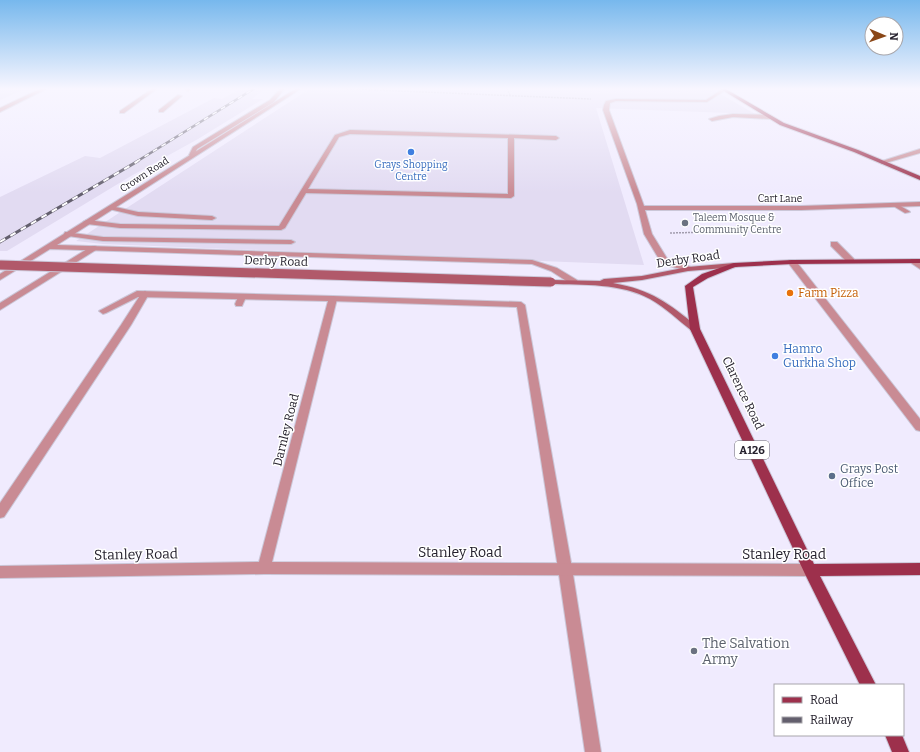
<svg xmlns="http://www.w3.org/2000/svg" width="920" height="752" viewBox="0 0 920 752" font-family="Bitter,serif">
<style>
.built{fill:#e2dbf2}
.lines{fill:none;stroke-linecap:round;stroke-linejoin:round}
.service-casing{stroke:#cbc7d8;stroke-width:2}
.minor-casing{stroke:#cbc7d8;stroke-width:2}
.secondary-casing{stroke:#cbc7d8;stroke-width:2}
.primary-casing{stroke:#cbc7d8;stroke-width:2}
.path{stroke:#a29dae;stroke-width:1.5;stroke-dasharray:2 1;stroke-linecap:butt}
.service{fill:#c98b94;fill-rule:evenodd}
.minor{fill:#c98b94;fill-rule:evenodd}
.secondary{fill:#b1596a;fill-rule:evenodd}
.primary{fill:#9d304c;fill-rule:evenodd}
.rail-far1-casing{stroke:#635f6d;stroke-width:2.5}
.rail-casing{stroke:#635f6d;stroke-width:3}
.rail-far1{stroke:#fff;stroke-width:1.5;stroke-dasharray:5;stroke-linecap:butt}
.rail{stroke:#fff;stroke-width:2;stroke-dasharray:6;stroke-linecap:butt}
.secondary-bridge-casing{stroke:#cbc7d8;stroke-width:11;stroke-linecap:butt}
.secondary-bridge{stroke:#b1596a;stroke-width:9}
.shop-dot{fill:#3f7fe0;stroke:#fff;stroke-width:1.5}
.worship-dot{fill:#6b7280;stroke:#fff;stroke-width:1.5}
.food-dot{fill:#e8710a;stroke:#fff;stroke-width:1.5}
.service-dot{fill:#5c6f8a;stroke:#fff;stroke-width:1.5}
.labels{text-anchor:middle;stroke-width:3;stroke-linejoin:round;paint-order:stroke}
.far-shop-label{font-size:10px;fill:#366cbe;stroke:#fff}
.far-street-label{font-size:10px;fill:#25212d;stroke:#fff}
.far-worship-label{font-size:10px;fill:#5b616d;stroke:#fff;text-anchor:start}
.shield{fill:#fff;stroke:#66646c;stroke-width:1}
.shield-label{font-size:11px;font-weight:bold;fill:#25212d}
.street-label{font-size:12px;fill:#25212d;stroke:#fff}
.food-label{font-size:12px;fill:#c56008;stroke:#fff;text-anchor:start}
.shop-label{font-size:12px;fill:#366cbe;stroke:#fff;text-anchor:start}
.service-label{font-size:12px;fill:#4e5e75;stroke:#fff;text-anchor:start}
.near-street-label{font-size:14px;fill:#25212d;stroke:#fff}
.near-worship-label{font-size:14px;fill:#5b616d;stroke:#fff;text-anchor:start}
</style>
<rect width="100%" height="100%" fill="#f0ebfe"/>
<g class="built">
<path d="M0,88H21L23,90L0,100Z"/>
<path d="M311,88H710L755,114L596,108L644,265L103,244L76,241Z"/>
<path d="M238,90H263L252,99H263L198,139L131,176L7,251H0V197L85,156L100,158L214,98L222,99Z"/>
</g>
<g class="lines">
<defs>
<g id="service">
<path d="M153,88H158L124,113H120V111Z"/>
<path d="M187,88H192L188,91L186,90Z"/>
<path d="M281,88H285L274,102L197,149L194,156H190L189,155L193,147L270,100Z"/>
<path d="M178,95L182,96L163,112H159V110Z"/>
<path d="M733,114L770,115L773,117L770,119L733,117L712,121L709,119L719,116Z"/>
<path d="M350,130L556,136L559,138L556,140L514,138V196L511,198L306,193L285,228L281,230L120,228L87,224L83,222L87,220L120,224L279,226L335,135ZM350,134L508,138V194L308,189L339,137Z"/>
<path d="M897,204L909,211L910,212L905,213L895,207L894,206Z"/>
<path d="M111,206L138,212L212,216L216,218L212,220L138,216L109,209L108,208Z"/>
<path d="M65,232L103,237L291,240L295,242L291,244L103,241L68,236L64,234Z"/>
<path d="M831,242H837L854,259V263H848L831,246Z"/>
<path d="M92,246H95L99,248L0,310V303Z"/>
<path d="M789,260H795L920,419V431L916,430L789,264Z"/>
<path d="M145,291L149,294L131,325L4,517L0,518V503L121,325L141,294Z"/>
<path d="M242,294L246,297L242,306H236L235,304L239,295Z"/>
<path d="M333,296L521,302L525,305L572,568L601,752H585L558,568L517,307L330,301L329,299Z"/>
</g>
<g id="minor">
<path d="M42,88H48L0,112V108Z"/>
<path d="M297,88H302L57,245L532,260L557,268L577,280L578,282L577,284H571L551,271L532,264L50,249L0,280V274Z"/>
<path d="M724,88H729L707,102L616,101L610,103L609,110L644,206H801L920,202V206L801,210H645L652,234L668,260L691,267L692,269L688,271L662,264L644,234L637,204L603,110L604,105L606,101L616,99L706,100Z"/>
<path d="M920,149V153L882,164L879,162Z"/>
<path d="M911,259H917L920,263V269L911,263Z"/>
<path d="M137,291L333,296L337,299L272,562L810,564L815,566L817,570L815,574L810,576L264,574L0,578V566L259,562L328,301L138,297L106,313L103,314L99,311Z"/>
</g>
<path id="secondary" d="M734,263L738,265L737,267L688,271L642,280L613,283C652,290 668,303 698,327L700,329L695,332L692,331C678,320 666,308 650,299C621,283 583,285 551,284L547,282L551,280L600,281L604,279L642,276L688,267Z"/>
<g id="primary">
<path d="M719,88H724L784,123L858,150L920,176V180L854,152L780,125Z"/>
<path d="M920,259V263L792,264L735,267L708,278L693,287L700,329L814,564L920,563V575L820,576L876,685H860L805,574L690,329L685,286L702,274L734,263L792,260Z"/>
<path d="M885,735H902L909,752H892Z"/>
</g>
</defs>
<use href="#service" class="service-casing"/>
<use href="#minor" class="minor-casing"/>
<use href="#secondary" class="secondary-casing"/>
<use href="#primary" class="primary-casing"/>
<g class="path">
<path d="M329,88L591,99"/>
<path d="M507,88L510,95"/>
<path d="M670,233L713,232"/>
</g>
<use href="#service" class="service"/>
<use href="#minor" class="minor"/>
<use href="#secondary" class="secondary"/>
<use href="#primary" class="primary"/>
<defs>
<path id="rail-far1" d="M136,162L255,88"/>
<path id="rail" d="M0,242L138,161"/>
</defs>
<use href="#rail-far1" class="rail-far1-casing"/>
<use href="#rail" class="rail-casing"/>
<use href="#rail-far1" class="rail-far1"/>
<use href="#rail" class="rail"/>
<defs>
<path id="secondary-bridge" d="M0,265L551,282"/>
</defs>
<use href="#secondary-bridge" class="secondary-bridge-casing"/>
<use href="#secondary-bridge" class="secondary-bridge"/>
</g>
<linearGradient id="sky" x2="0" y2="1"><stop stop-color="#77b8ed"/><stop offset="0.46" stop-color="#f8f6ff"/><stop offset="1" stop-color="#f8f6ff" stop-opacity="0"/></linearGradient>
<rect width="920" height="193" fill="url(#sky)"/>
<g class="shop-dot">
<circle cx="411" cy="152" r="4"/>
<circle cx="775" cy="356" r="4"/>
</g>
<g class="worship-dot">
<circle cx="685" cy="223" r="4"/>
<circle cx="694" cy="651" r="4"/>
</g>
<circle class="food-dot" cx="790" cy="293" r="4"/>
<circle class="service-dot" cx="832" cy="476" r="4"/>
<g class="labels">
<g class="far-shop-label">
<text x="411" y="168">Grays Shopping<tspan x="411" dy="12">Centre</tspan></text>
</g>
<g class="far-street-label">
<text transform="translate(144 174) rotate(-33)" y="4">Crown Road</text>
<text x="780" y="202">Cart Lane</text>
</g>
<g class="far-worship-label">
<text x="693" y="221">Taleem Mosque &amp;<tspan x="693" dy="12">Community Centre</tspan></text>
</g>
<rect class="shield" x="735" y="441" width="34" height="18" rx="3"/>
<g class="shield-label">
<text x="752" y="454">A126</text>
</g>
<g class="street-label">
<text transform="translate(688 259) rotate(-8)" y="4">Derby Road</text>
<text transform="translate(276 261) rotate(2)" y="4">Derby Road</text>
<text transform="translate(743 393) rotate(64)" y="4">Clarence Road</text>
<text transform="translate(286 430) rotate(-76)" y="4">Darnley Road</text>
</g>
<g class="food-label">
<text x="798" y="297">Farm Pizza</text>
</g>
<g class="shop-label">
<text x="783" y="353">Hamro<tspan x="783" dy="14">Gurkha Shop</tspan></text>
</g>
<g class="service-label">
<text x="840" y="473">Grays Post<tspan x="840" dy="14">Office</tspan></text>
</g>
<g class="near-street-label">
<text x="460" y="557">Stanley Road</text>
<text transform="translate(136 554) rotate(-1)" y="5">Stanley Road</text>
<text x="784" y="559">Stanley Road</text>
</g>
<g class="near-worship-label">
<text x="702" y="648">The Salvation<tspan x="702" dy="16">Army</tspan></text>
</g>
</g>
<rect x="774" y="684" width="130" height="52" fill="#ffffff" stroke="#a8a6ab"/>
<rect x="782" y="697" width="20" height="6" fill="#9d304c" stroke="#a8a6ab"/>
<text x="810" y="704" font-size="12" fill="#25212d">Road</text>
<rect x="782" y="717" width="20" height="6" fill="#635f6d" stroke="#a8a6ab"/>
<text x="810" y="724" font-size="12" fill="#25212d">Railway</text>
<g transform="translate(884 36) rotate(92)"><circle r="19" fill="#ffffff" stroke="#a8a6ab"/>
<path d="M0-3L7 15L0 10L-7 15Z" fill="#8a4717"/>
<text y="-6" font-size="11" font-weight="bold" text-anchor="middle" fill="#25212d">N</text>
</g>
</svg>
